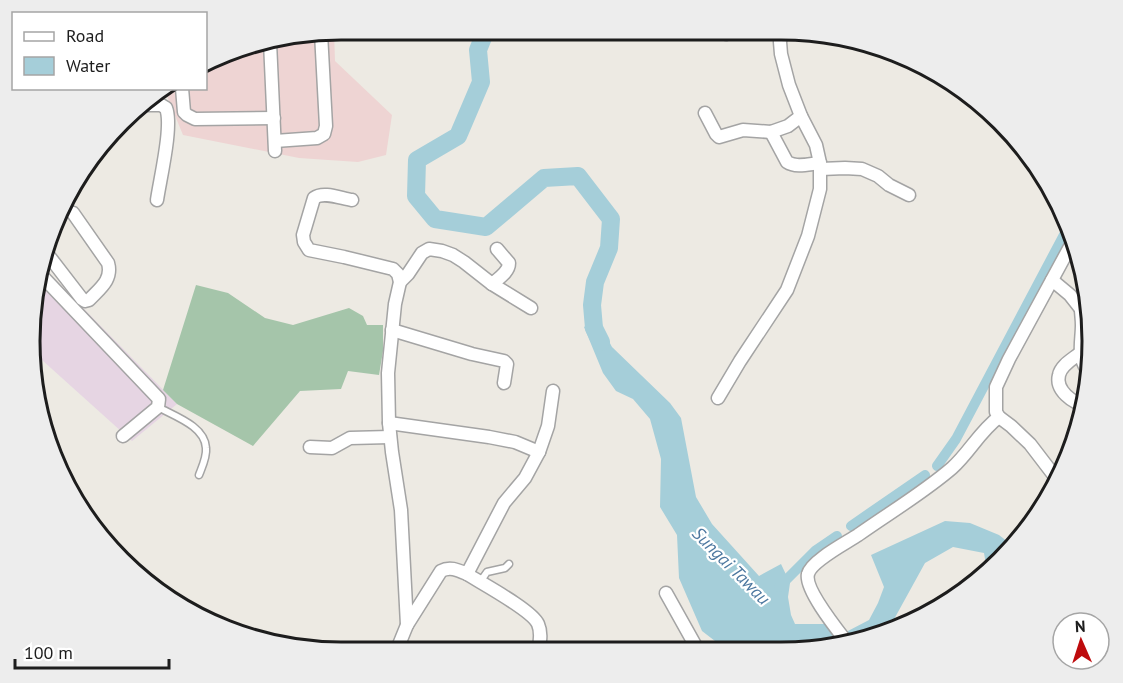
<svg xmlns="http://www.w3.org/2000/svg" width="1123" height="683" viewBox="0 0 1123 683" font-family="'PT Sans',sans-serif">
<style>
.commercial{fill:#eed4d3}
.industrial{fill:#e6d5e3}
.cemetery{fill:#a5c5aa}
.water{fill:#a5ced9}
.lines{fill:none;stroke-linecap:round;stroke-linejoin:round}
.canal{stroke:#a5ced9;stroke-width:10}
.river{stroke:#a5ced9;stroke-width:18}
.lane-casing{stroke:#a4a4a4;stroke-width:9}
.street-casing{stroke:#a4a4a4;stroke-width:15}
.lane{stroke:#fff;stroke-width:6}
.street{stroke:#fff;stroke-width:12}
.labels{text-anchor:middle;stroke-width:4.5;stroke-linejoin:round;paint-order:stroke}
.water-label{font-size:18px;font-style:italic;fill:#4c779f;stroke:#fff}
.rim{fill:none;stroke:#1d1d1d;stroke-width:3}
</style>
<rect width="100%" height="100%" fill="#edeae3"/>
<path class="commercial" d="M334,31L335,61L392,115L386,155L358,162L299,158L183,135L167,96L168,89L206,88V66L242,46Z"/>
<path class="industrial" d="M42,266L177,404L132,441L32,351L30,341Z"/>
<path class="cemetery" d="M196,285L228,293L265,318L293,325L349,308L363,316L367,325H383V351L379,375L348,371L341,389L300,391L253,446L177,404L163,390Z"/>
<path class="water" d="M600,316L604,332L612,347L670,403L681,418L696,497L712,524L759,576L781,564L790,583L788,597L791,615L795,624H841L846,632L869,620L878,603L884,587L871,555L945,521L970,523L999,535L1013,546L987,575L976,583L986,565L984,553L953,547L925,563L887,632L862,642L802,652H722L715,641L702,631L679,578L677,535L660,507L661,459L650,419L633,399L616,391L603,373L584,327Z"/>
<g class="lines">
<g class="canal">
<path d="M937,466L956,439L1066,231"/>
<path d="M851,526L925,475"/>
<path d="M779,587L815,551L837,536"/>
</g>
<path class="river" d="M486,30L478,50L481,82L458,136L417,160L416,196L435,219L486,227L544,178L578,176L611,219L609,248L595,282L592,305L594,328L601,342"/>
<defs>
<g id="lane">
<path d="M154,105L155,93"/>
<path d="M158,407C174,416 205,426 206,448C207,457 202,467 199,475"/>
<path d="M480,582L487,572L505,568L509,564"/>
</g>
<g id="street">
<path d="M726,34L734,31"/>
<path d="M270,42L275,151"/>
<path d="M182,88L184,112L187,115L195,119L274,118"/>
<path d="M141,105H161L166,108C173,126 160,179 157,200"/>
<path d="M705,113L716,134L719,137L743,130L771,132L788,126L801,116"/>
<path d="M771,132L787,162C796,168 809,164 820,163"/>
<path d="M275,141L317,138L324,134L326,126L321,33"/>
<path d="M821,169L845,168L862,169L878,176L889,185L909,195"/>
<path d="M352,200C340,198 323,191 314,198L303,235L304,242L309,250L344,257L393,269L398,274L400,282L395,304L388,373L389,423L392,452L401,510L407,625L396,652"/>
<path d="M45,251L82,299L85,301L89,300C99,289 113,280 108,263L73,213"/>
<path d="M41,275L159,399L158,407L123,436"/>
<path d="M1052,280L1070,295L1081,309L1087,303"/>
<path d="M400,282L408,274L422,253L429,249L442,251L453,255L464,262L492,284L531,308"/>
<path d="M492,284C499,278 509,272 509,263L497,249"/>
<path d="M1081,309C1081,314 1082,319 1082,325C1082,341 1077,355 1087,370"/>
<path d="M392,330L472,354L504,361L507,364L504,383"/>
<path d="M1080,353C1073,359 1061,365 1059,375C1055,390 1073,404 1086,405"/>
<path d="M718,398L740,361L787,290L808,236L820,189V163L816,145L801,116L789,85L781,54L780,42L782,31"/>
<path d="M389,423L489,437L515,442L539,452"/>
<path d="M310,447L332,448L350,438L390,437"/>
<path d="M1056,478L1030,444L1011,426L999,417L996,412V387L1009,359L1072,243"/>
<path d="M467,574C481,583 532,610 538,624C542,633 540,643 538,652"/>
<path d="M666,593L699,652"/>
<path d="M407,625L441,571C450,566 458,570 467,574L504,503L525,478L539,452L548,426L553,391"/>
<path d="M849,645C839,632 804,589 808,574C811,561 846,543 858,535C889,513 923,493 952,468C969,453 980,431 999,417"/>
</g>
</defs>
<use href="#lane" class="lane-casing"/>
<use href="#street" class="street-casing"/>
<use href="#lane" class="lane"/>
<use href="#street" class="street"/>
</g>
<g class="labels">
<g class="water-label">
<text transform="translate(731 566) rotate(45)" y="6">Sungai Tawau</text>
</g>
</g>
<path d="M0 0H1123V683H0ZM341 40H781A301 301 0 0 1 1082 341V341A301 301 0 0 1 781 642H341A301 301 0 0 1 40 341V341A301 301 0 0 1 341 40Z" fill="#ededed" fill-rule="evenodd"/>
<path class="rim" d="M341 40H781A301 301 0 0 1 1082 341V341A301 301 0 0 1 781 642H341A301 301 0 0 1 40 341V341A301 301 0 0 1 341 40Z"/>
<rect x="12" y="12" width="195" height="78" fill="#ffffff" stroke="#a5a5a5" stroke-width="1.5"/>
<rect x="24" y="32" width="30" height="9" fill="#ffffff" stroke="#a5a5a5" stroke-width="1.5"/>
<text x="66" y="42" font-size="18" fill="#1d1d1d">Road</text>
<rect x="24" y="57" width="30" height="18" fill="#a5ced9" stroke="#a5a5a5" stroke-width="1.5"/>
<text x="66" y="72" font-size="18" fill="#1d1d1d">Water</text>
<g transform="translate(1081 641) rotate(357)"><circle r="28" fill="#ffffff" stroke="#a5a5a5" stroke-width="1.5"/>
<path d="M0-4.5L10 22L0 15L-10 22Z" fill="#be0b0d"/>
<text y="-9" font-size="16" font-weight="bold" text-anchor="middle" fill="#1d1d1d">N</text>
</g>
<path d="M15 659v9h154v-9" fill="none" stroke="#1d1d1d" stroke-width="3"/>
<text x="24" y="659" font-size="18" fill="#1d1d1d" stroke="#ffffff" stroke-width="4.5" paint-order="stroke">100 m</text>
</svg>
